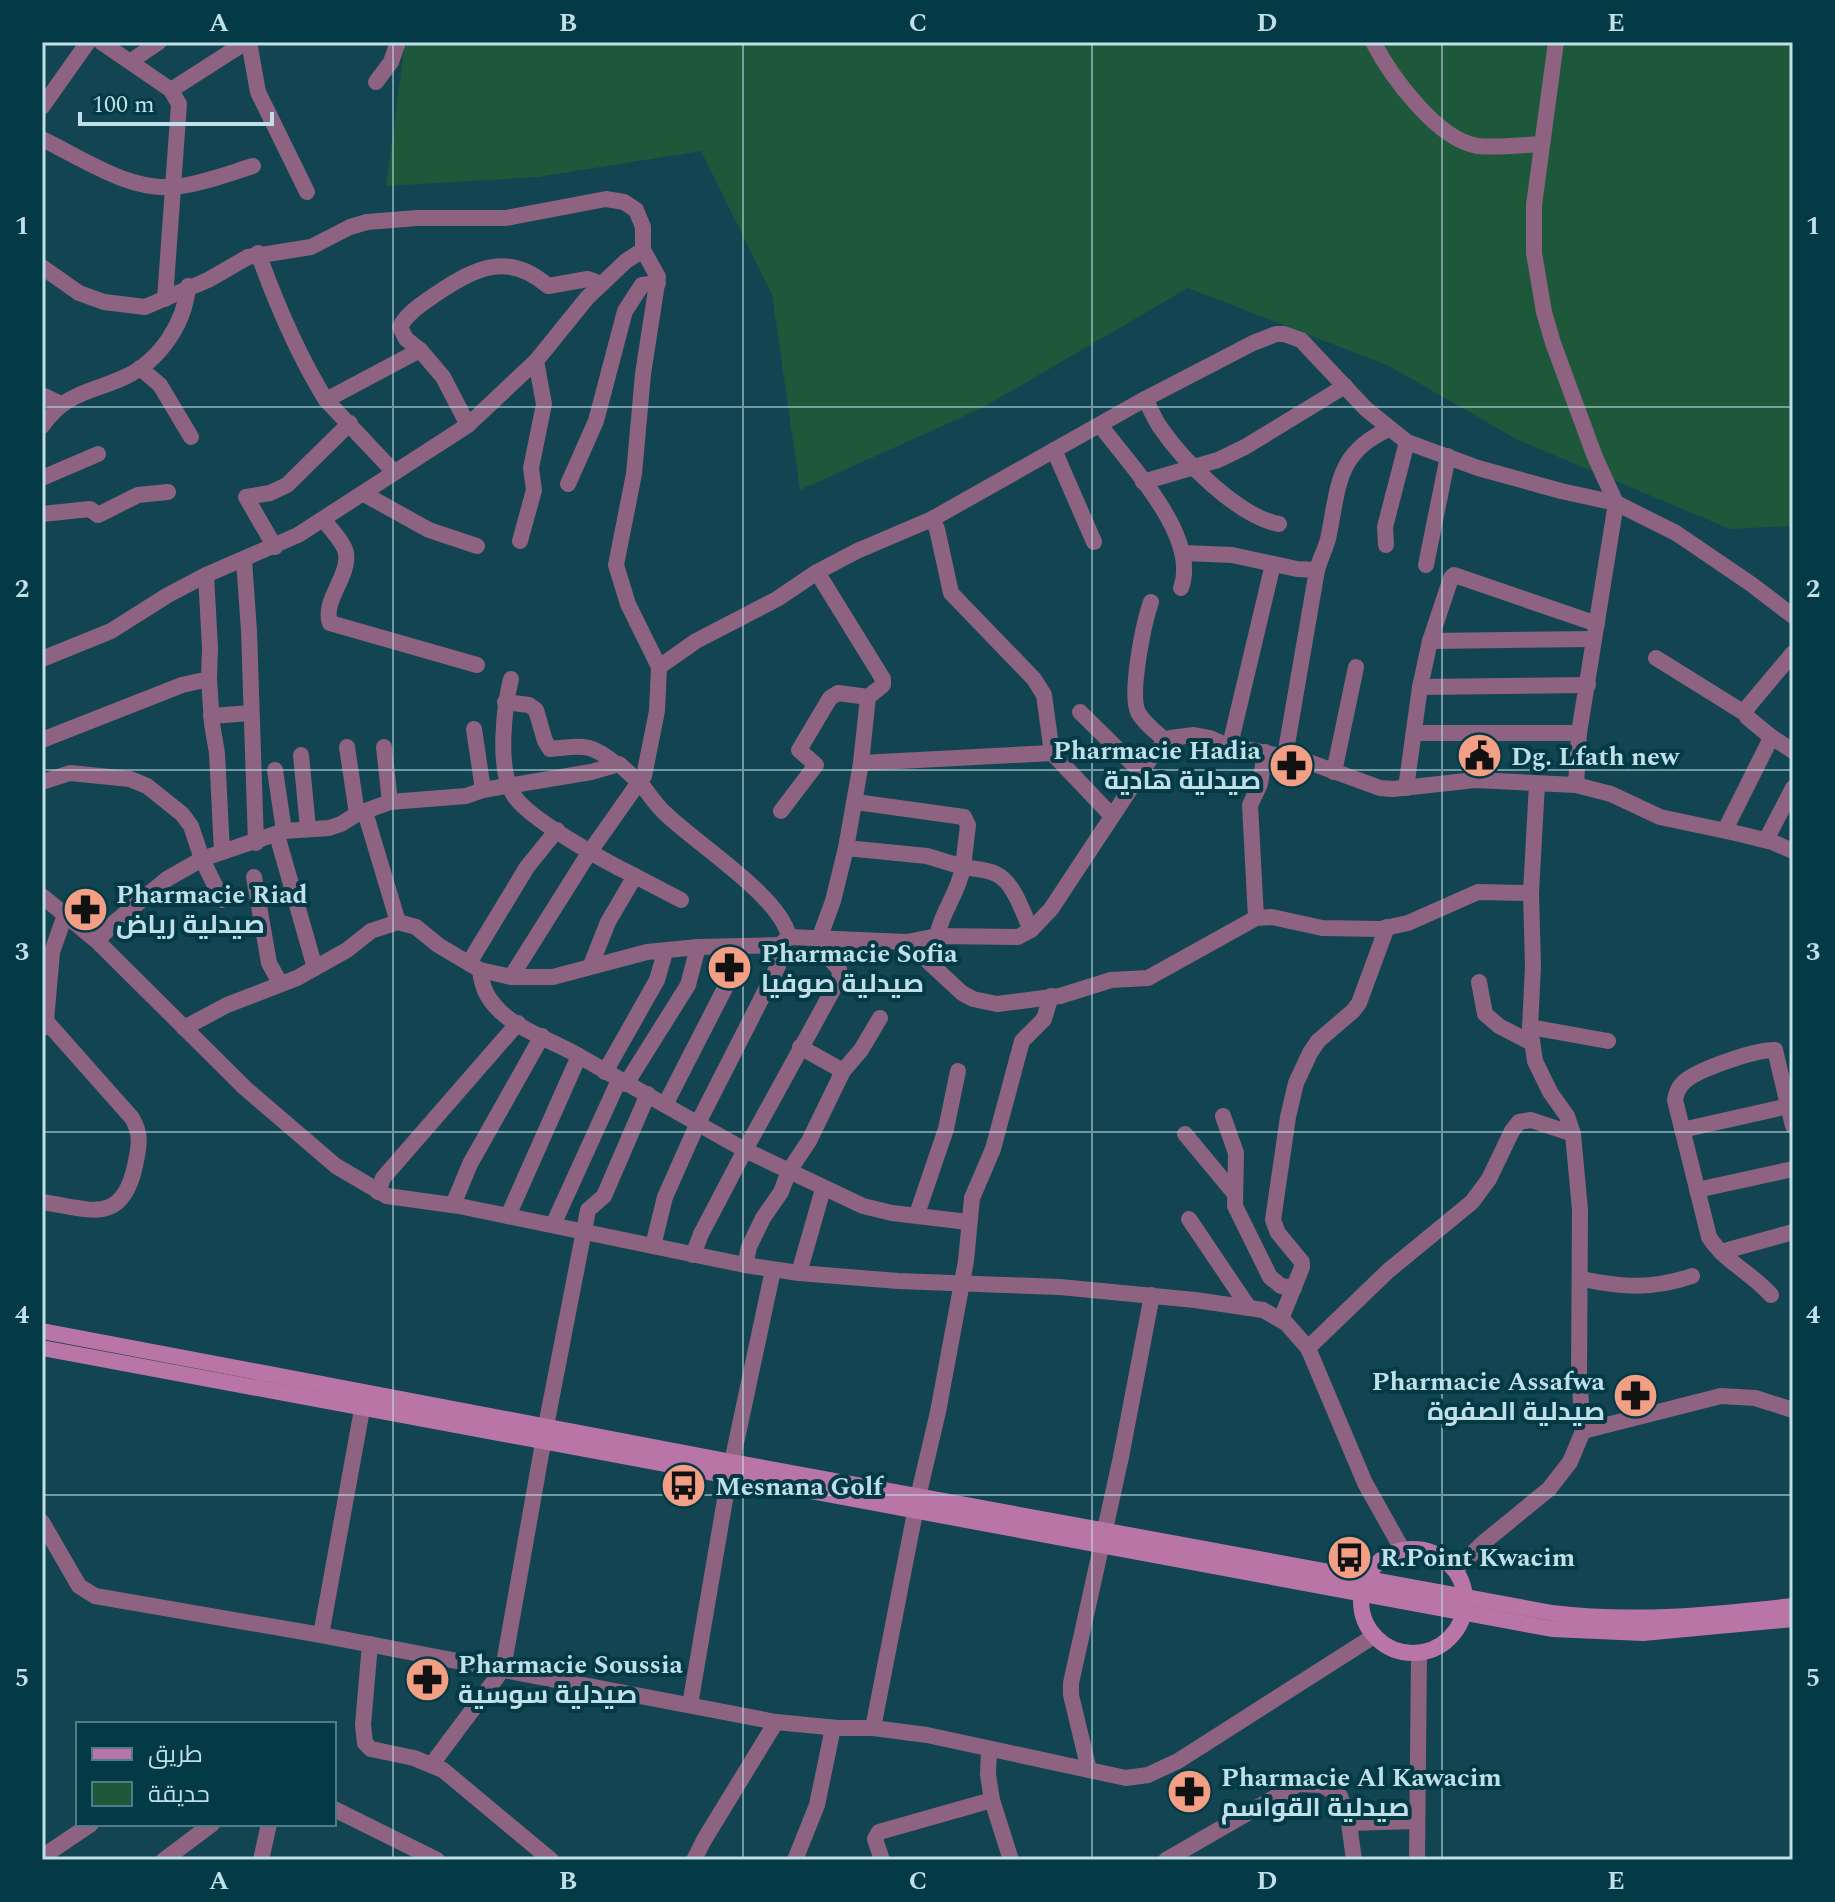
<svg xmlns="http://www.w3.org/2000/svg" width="1835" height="1902" viewBox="0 0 1835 1902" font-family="Spectral,Cairo,serif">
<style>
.green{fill:#1e583a}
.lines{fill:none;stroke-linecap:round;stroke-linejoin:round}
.minor{stroke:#8e6281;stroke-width:16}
.tertiary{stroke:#8e6281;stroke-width:16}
.secondary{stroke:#ba75a7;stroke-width:16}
.grid{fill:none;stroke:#c0dfe8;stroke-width:2;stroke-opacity:0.55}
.labels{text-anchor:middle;stroke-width:8;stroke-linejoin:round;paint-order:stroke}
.poi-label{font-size:26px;font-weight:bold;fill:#c0dfe8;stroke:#043a46;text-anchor:start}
.neatline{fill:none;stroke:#c0dfe8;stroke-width:3}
.grid-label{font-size:26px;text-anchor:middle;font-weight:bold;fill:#c0dfe8}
</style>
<rect width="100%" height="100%" fill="#124551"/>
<path class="green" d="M405,42H1793V526L1730,529L1518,440L1389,366L1188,288L982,408L800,490L772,294L701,151L538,177L386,186Z"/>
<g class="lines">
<g class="minor">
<path d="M101,42L171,90L179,104L165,299"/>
<path d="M249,42L258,92L307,192"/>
<path d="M1373,42C1391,76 1437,140 1478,146C1498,148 1521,145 1542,144"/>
<path d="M1556,42L1534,205V253L1544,312L1553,343L1595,457L1616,503L1676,533L1751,584L1793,616"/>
<path d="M131,61L159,42"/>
<path d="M376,82L391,62L398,42"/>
<path d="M171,90L246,42"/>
<path d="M42,107L88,42"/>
<path d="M42,139C82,158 128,191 175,187C201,184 227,174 253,166"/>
<path d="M258,253C276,303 298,355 326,400L394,472"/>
<path d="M42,267L79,293L104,302L145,307L208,280L248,257L311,247L350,227L367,222L417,218H506L606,199L624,202L636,210L643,227V250"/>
<path d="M140,368L160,385L191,437"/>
<path d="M42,395L61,404"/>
<path d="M1145,399C1150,408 1154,418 1160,427C1183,461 1239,517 1279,524"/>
<path d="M326,400L420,350"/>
<path d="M468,425L443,377L420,350L406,339L400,327C407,313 423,303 436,294C475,268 508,251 548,286L588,279L601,284"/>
<path d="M1100,425C1129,464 1200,537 1181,588"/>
<path d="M42,426C66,391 92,393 127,376C160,360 185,323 188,286"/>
<path d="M1054,450L1094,542"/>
<path d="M42,478L98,454"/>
<path d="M1143,482L1218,460L1245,447L1345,386"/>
<path d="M568,484L596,421L625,311L642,285L658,283"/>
<path d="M364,494L429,530L477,546"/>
<path d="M42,514L90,509L98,515L138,495L168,492"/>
<path d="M932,519L937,529L951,593L1034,679L1044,695L1052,753"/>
<path d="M324,520C330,529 344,542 346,553C350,576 322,601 330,623L477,665"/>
<path d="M520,541L534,490L531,468L544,404L536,361"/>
<path d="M1386,545L1385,527L1407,442"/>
<path d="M275,547L246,497L270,493L287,485L350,423"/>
<path d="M1184,553L1232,555L1297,569L1317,570C1320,559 1325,550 1328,539C1339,488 1335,453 1389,429"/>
<path d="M244,560L249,631L256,843"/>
<path d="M1426,565L1448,456"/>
<path d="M817,572L883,679V685L868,697L861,763"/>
<path d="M206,575L210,648L209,679L212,724L217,753L222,852"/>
<path d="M1151,602C1144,622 1128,697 1139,714C1145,724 1157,733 1166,741"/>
<path d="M1430,641L1594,639"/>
<path d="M1656,658L1746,714"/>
<path d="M42,659L111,631L168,595L206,575L298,535L468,425L536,361L587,298L626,261L643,250L658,277L643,374L634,474L616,565L628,604L659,667"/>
<path d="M511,679C504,707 497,769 513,794C526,818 608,863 635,876L608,922L591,965"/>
<path d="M1420,687L1588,685"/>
<path d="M505,702L529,705L536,710L545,741L550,749C582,746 590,742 616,764"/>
<path d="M1080,712L1141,772"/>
<path d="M211,716L251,713"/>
<path d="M474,729L483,790"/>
<path d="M1414,733H1579"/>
<path d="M1770,736L1793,751"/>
<path d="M42,740L182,685L209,679"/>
<path d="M1230,745L1273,564"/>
<path d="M347,747L357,814"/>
<path d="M384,747L390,802"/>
<path d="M301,755L308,828"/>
<path d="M1285,756L1317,570"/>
<path d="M275,770L284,831"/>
<path d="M1334,772L1356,667"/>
<path d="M42,782L70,773L130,779L147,786L182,814L191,826L202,859L222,900"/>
<path d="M1406,788L1420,687L1430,641L1451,578L1454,575L1460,577L1597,624"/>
<path d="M856,802L964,817L968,825L963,867C973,869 987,869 996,874C1014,882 1023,913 1031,930"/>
<path d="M781,811L816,765L799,750L830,698L838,693L868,697"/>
<path d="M365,812L398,922"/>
<path d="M1725,830L1770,740V736L1747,717L1746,709L1793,653"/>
<path d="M277,835L315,968"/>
<path d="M1766,840L1793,788"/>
<path d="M635,876L681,900"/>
<path d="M254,877L269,963L280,983"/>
<path d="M42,896L97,941L245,1088L336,1166L387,1196L459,1206L745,1265L799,1273L898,1281L1060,1287L1195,1300L1263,1310L1286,1323L1308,1348L1365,1483L1402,1549"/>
<path d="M1256,918L1250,805L1260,784L1265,752"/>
<path d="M937,936C942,911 959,892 963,867L927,856L846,848L861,763L1052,753L1111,815"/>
<path d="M789,937C781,897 697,844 667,815C656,806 649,793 639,782L644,776L657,711L659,667L696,641L777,599L817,572L857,551L932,519L1145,399L1253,343L1276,334H1284L1301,340L1366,409L1407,442L1478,468L1561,491L1616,503L1579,733L1576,785"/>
<path d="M97,941L115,922L167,879L202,859L284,831L329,828L341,824L357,814L390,802L466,796L483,790L591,772L619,764L639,782L589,853L511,977"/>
<path d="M907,942L962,993L973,999L997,1004L1060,996L1111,980L1148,978L1256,918L1272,917L1322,928L1380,929L1408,923L1478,892L1531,893"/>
<path d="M469,963L527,867L557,830"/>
<path d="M480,970C482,989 488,1000 502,1013C518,1028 551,1041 572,1052C630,1085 687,1118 745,1150L840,977L839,969L822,950L819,939L833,901L846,848"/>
<path d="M1479,982L1485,1014L1499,1026L1532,1043"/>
<path d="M1530,1027L1608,1041"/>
<path d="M43,1028L46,1021L52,952L65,915"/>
<path d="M184,1028L227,1005L297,978L347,950L371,931L398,922L416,927L438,945L480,970L511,977H553L647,952L698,947L780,945L789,937L907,942L937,936L1018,937L1031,930L1051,909L1154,753L1170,738L1194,735L1210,738L1226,745L1306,761L1380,788L1393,789L1475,780L1576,785L1611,794L1660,817L1740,834L1772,842L1793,851"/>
<path d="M800,1047L843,1071"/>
<path d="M605,1072L657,980L665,952"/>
<path d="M626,1084L688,985L698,947"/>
<path d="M665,1105L725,988L737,947"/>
<path d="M1223,1116L1236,1153L1235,1206L1270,1277L1281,1286L1294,1288"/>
<path d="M1682,1130L1793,1105"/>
<path d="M1185,1134L1234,1193"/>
<path d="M1697,1190L1793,1169"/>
<path d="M378,1192L383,1178L518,1023"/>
<path d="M42,1202C89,1209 122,1226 135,1166C139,1147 142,1135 132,1118L46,1021"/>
<path d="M453,1205L470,1164L542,1036"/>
<path d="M917,1214L946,1129L958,1071"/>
<path d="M508,1216L579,1056"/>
<path d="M1189,1219L1249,1308"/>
<path d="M553,1225L619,1080"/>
<path d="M653,1246L665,1197L697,1125L778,966L780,945"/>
<path d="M1721,1252L1793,1232"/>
<path d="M693,1255L701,1234L745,1150L863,1206L892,1213L968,1222"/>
<path d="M745,1265L749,1247L763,1218L781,1192L789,1171L809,1141L843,1071L861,1050L880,1018"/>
<path d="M799,1273L823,1189"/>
<path d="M1581,1279C1623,1287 1651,1290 1692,1276"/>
<path d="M1771,1295C1753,1274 1724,1261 1709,1237L1675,1100C1676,1093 1678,1088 1683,1083C1695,1070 1757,1049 1775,1050L1793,1126"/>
<path d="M1281,1319L1302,1267V1262L1278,1233L1273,1220L1288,1117L1296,1083L1310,1053L1318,1041L1353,1011L1359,1003L1387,927"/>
<path d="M1308,1348L1388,1271L1472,1202L1489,1179L1512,1131L1519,1122L1531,1120L1573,1134"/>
<path d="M1583,1431L1721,1396L1755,1398L1793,1410"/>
<path d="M42,1522L79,1586L95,1596L321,1635L776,1722L838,1728H873L927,1735L1126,1778L1148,1775L1178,1761L1374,1636"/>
<path d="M1455,1570L1483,1543L1549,1489L1570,1462L1583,1431L1579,1374L1580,1210L1573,1134L1567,1116L1550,1092L1535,1061L1530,1027L1533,967L1531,893L1537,784"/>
<path d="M321,1635L361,1415L360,1397"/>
<path d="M370,1644L363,1725L365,1743L371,1749L414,1758L443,1770L551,1860"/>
<path d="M690,1705L729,1476L773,1270"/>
<path d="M873,1728L918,1497L938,1412L966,1261L972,1198L993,1149L1022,1041L1044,1019L1051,996"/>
<path d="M432,1764L503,1669L546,1426L588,1210L604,1196L648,1094"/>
<path d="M1089,1770L1071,1695V1683L1121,1457L1152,1295"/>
<path d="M992,1800L1011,1860"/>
<path d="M334,1809L437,1860"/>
<path d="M1349,1823L1416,1821"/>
<path d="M42,1857L91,1824"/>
<path d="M164,1860L212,1824"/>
<path d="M261,1860L269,1824"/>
<path d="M694,1860L704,1840L776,1722"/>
<path d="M795,1860L817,1805L833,1728"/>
<path d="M882,1860L875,1839L879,1832L992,1800L988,1775L989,1750"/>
<path d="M1166,1860L1298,1784L1322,1785L1340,1796L1349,1823L1354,1860"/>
</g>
<path class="tertiary" d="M1417,1860L1419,1653"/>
<g class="secondary">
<path d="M42,1331L732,1462L1552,1613C1634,1623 1712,1615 1793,1606"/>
<path d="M42,1348L1552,1629L1643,1633L1793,1619"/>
<circle cx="1413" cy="1601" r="52"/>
</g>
</g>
<path class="grid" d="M393,42V1860M743,42V1860M1092,42V1860M1442,42V1860M42,407H1793M42,770H1793M42,1132H1793M42,1495H1793"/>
<defs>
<symbol id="civic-disc" viewBox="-11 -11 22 22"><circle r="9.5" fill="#f39f85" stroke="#043a46"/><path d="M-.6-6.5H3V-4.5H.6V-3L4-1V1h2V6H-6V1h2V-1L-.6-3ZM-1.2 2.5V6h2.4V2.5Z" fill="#111"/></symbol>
<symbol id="pharmacy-disc" viewBox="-11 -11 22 22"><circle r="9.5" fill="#f39f85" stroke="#043a46"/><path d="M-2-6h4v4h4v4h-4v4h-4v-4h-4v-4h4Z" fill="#111"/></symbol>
<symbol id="bus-disc" viewBox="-11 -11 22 22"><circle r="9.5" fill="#f39f85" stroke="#043a46"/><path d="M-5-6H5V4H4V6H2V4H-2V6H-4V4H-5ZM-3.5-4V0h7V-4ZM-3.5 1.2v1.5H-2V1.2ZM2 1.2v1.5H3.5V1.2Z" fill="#111"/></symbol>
</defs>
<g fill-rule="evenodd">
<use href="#civic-disc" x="1454" y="730" width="51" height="51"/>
<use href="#pharmacy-disc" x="1266" y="740" width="51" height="51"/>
<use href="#pharmacy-disc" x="60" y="884" width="51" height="51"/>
<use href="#pharmacy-disc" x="704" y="942" width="51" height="51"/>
<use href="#pharmacy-disc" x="1610" y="1370" width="51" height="51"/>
<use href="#bus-disc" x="658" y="1460" width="51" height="51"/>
<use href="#bus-disc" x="1324" y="1532" width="51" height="51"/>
<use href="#pharmacy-disc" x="402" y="1654" width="51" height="51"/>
<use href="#pharmacy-disc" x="1164" y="1766" width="51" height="51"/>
</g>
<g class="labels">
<g class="poi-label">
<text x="1261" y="759" text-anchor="end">Pharmacie Hadia<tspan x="1261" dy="30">صيدلية هادية</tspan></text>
<text x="1511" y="765">Dg. Lfath new</text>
<text x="116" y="903">Pharmacie Riad<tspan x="116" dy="30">صيدلية رياض</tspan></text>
<text x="761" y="962">Pharmacie Sofia<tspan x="761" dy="30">صيدلية صوفيا</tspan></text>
<text x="1605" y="1390" text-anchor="end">Pharmacie Assafwa<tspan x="1605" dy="30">صيدلية الصفوة</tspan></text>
<text x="715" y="1495">Mesnana Golf</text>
<text x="1380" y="1566">R.Point Kwacim</text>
<text x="458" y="1673">Pharmacie Soussia<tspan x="458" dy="30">صيدلية سوسية</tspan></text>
<text x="1221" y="1786">Pharmacie Al Kawacim<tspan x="1221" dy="30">صيدلية القواسم</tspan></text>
</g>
</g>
<rect width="1835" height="1902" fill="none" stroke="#043a46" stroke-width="88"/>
<rect x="76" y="1722" width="260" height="104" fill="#043a46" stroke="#4f7c87" stroke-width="2"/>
<rect x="92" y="1748" width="40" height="12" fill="#ba75a7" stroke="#4f7c87" stroke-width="2"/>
<text x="148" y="1762" font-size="24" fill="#c0dfe8">طريق</text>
<rect x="92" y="1782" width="40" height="24" fill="#1e583a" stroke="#4f7c87" stroke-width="2"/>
<text x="148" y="1802" font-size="24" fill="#c0dfe8">حديقة</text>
<path d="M80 112v12h192v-12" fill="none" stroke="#c0dfe8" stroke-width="4"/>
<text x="92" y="112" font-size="24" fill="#c0dfe8" stroke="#043a46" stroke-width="6" paint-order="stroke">100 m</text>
<rect x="44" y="44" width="1747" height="1814" class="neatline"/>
<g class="grid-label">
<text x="219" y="31">A</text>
<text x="568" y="31">B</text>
<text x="918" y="31">C</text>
<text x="1267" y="31">D</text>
<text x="1616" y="31">E</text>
<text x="22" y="234">1</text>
<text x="1813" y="234">1</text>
<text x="22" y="597">2</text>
<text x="1813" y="597">2</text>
<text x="22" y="960">3</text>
<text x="1813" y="960">3</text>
<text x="22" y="1323">4</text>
<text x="1813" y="1323">4</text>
<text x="22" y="1686">5</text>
<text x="1813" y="1686">5</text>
<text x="219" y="1889">A</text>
<text x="568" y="1889">B</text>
<text x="918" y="1889">C</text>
<text x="1267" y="1889">D</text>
<text x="1616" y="1889">E</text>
</g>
</svg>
